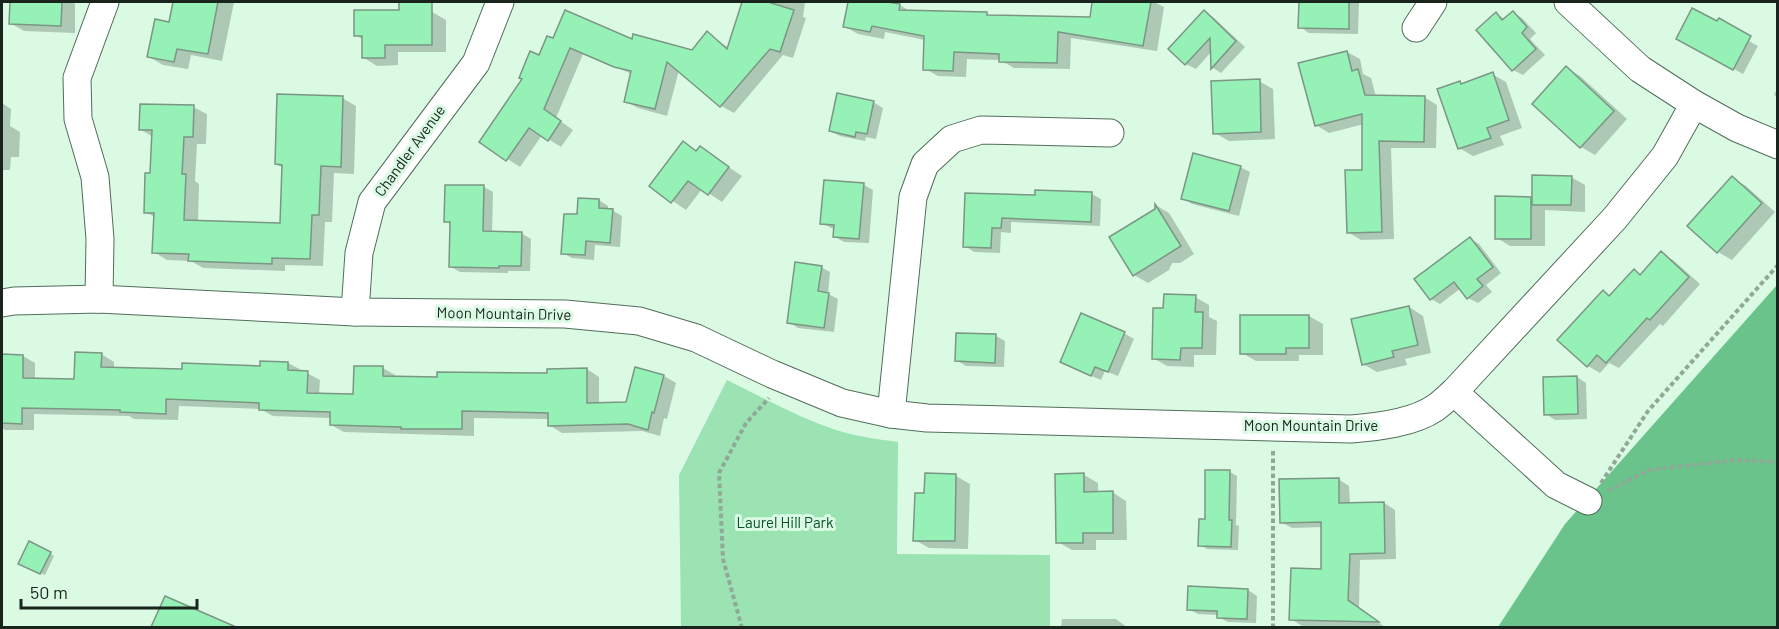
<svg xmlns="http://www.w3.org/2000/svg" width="1779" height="629" viewBox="0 0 1779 629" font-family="Barlow,sans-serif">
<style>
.green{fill:#9be3b3}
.forest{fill:#69c38b}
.shadow{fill:#0003}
.building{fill:#96f1b6;stroke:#7a9783;stroke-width:1.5}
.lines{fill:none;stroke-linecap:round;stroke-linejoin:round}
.minor-casing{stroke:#526d5b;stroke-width:29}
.path{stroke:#90a897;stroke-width:4;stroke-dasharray:4.5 3;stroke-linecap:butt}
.minor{stroke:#fff;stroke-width:27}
.labels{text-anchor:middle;stroke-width:6;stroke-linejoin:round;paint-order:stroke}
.street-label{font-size:15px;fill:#19241c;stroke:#dafae4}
.park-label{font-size:15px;fill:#064f2b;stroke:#dafae4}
</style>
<rect width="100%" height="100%" fill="#dafae4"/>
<path class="green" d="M727,380C762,397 797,417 833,429C854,436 876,439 898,442L897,554L1050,555V627H681L679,475Z"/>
<path class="forest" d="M1777,285V627H1498L1565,524Z"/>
<g class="shadow">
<path d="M11,2H71L75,4V33L24,31L10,23Z"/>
<path d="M175,2H234L222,61L191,55L188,69L163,65L149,57L170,24Z"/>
<path d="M744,2H805L803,17L806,18L793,58L783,55L734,113L721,106L679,70L667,116L638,108L625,101L632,74L583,54L556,118L573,130L561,147L542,135L520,167L481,142L540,57L554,40L633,41L692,51L707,33L729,48Z"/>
<path d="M849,2H880L900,5L911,12L987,14L991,16L1091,18L1094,2H1154L1164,7L1157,51L1071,38L1070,69L1014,68L1000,60L967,59L966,77L938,76L925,69V40L885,32L884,39L858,34L844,26Z"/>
<path d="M1300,2H1359L1358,34L1309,33L1300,27Z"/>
<path d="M1693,10L1758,46L1743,74L1678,38Z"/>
<path d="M432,12L446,20V52H398V65L377,66L364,58V40L355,35Z"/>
<path d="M1204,12L1213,17L1245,47L1221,73L1213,68L1212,51L1196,69L1186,64Z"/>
<path d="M1513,13L1522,18L1536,33L1530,39L1545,55L1523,75L1513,70L1496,14L1505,19Z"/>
<path d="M1347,52L1360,59L1363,74L1371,78L1376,97H1424L1437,105L1436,148H1391L1394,239L1361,240L1348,232L1363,171L1364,124L1329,133L1316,125Z"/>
<path d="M1566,68L1580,76L1627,119L1595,155L1581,147Z"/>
<path d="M1492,74L1506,82L1522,128L1500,136L1504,145L1473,156L1459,148L1460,83L1463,85Z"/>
<path d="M1259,81L1273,89L1275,139L1229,141L1215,133Z"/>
<path d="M1778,86V97L1774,95Z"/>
<path d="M342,98L356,106L354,174L334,173L332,222H325L323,266L285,265V271L203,268L191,261L167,260L154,252L155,217L145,212L151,174L153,137L140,129L193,107L207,114L206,144H197L195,181L199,184L198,222L282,225L284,168L276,164Z"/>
<path d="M873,102L883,108L876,139L866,137L865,141L840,136L830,131Z"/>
<path d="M2,103L11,109L10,126L20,132L19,157H11L10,170H2Z"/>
<path d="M683,143L698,151L700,148L742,176L722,202L702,189L686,210L651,186Z"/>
<path d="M1240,167L1250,172L1239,216L1192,204L1183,198Z"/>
<path d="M1571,177L1585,185V212L1545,210V246H1510L1497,238V198L1533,200Z"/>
<path d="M1732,178L1746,186L1775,212L1732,260L1718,252Z"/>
<path d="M864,185L873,190L869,243L844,242L834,236L835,229L831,228L822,223Z"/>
<path d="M484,187L493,192L492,233H521L531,239L530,271H508V273L460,272L451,267V225L446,221Z"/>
<path d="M967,194L1036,197L1092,194L1101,199L1100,226L1011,222V233L1001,232L1000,253L974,252L965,246Z"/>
<path d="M599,200L608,206V210H612L622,216L620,247L595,245L594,260L572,258L563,253L578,216Z"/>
<path d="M1157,206L1169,213L1194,254L1180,263H1172L1169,270L1148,283L1134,275Z"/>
<path d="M1470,239L1479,244L1501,273L1486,285L1492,292L1478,303L1468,298L1461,288L1440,304L1431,299Z"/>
<path d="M1661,253L1673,260L1700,284L1663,326L1660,324L1619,368L1609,363L1600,373L1588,366L1603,292L1611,297L1634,271L1642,275Z"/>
<path d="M821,267L830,272L828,294L838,299L834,332L798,328L789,322Z"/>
<path d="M1195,297L1209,305V317L1217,321L1216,355H1194V367L1167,366L1153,358L1165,309Z"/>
<path d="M1409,307L1423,316L1431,353L1405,359L1407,365L1377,372L1363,364Z"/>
<path d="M1309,316L1323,324V355H1299V361H1256L1242,353Z"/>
<path d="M1124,333L1134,339L1118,376L1105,371L1101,380L1071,367Z"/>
<path d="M996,336L1005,341L1004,367L966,366L956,360Z"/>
<path d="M101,354L114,362V368L183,370L262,368L288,363L320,380L319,395L354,396L383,368L395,375V378L548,375L587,369L599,377V404L627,403L636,369L664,376L676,383L667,419L664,418L660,436L642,431L562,433L549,425V419L474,418V436L344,432L331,425V418L273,416L260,409L179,406L178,420L134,419L129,416L34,414V430H5L2,428V356H23L35,363V380L76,381Z"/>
<path d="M1577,377L1586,383L1587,419L1555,420L1546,414Z"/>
<path d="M1230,472L1237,476L1236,525L1239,526L1238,550L1207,549L1200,545L1207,521Z"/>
<path d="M1084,475L1098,483V493L1112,492L1126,501L1127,540H1096V550H1072L1058,542Z"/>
<path d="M956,476L970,484L968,549L929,548L915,540L926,495Z"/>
<path d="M1338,479L1349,486L1350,504L1384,503L1395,510L1396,559L1360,560L1359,608L1386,628L1302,626L1291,619L1323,571V527L1292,528L1281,522Z"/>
<path d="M50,553L54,556L45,575L24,566Z"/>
<path d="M1248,590L1257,596L1256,623L1228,622L1218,617V615L1198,614L1188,609Z"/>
<path d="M166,598L232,628H153Z"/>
<path d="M1062,619H1116L1128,628H1061Z"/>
</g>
<g class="building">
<path d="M10,2H62L61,26L9,24Z"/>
<path d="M173,2H218L208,54L177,49L174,62L147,57L155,19L169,22Z"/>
<path d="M399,2H432V45H385V58H362V36H354V10H399Z"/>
<path d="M742,2H768L794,10L780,52L770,49L720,107L667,62L655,109L624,102L631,71L614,67L570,48L544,109L561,121L548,141L529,128L506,161L479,142L522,79L519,78L530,51L539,55L547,36L553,38L565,10L632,39L633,34L692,50L707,31L727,49Z"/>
<path d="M848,2H888L900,4L899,10L987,12V15L1090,17L1092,2H1151L1143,46L1058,32L1057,63L999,62V54L954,52L953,71L923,70L924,36L872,26L870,32L843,27Z"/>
<path d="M1299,2H1349V29L1298,28Z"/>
<path d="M1692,8L1717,21L1719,18L1751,36L1733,70L1676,39Z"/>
<path d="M1204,10L1236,41L1211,69L1210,38L1185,65L1168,49Z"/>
<path d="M1513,11L1527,27L1522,33L1536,49L1512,71L1476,30L1496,12L1502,20Z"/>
<path d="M1347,51L1352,71L1358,69L1365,95L1425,96L1424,142L1379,141L1382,232L1347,233L1345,170H1362V114L1315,126L1298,63Z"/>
<path d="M1566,66L1614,111L1580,148L1532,104Z"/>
<path d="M1493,72L1509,120L1487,128L1491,138L1458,149L1437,89L1460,81L1461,84Z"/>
<path d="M1260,79L1261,132L1213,134L1211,81Z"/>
<path d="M837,93L874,101L867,134L856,132L855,137L829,131Z"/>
<path d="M277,94L343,96L341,167L321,166L319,215H312L310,259L272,258V264L188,261L189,254L152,253L154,213H144L145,173H150L152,130H139L140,104L194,105L193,137H184L182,174H186L184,220L280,223L282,165L275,164Z"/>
<path d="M683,141L696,151L700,146L729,167L708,195L688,181L671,203L649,186Z"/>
<path d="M1193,153L1241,166L1229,211L1181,199Z"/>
<path d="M1532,175L1572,176L1571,205H1532Z"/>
<path d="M1732,176L1762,203L1717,253L1687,226Z"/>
<path d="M824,180L864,183L859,239L833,237L834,225L820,224Z"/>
<path d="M445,185H484L483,231L522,232L521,266H499V268L449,267L450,222H444Z"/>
<path d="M1035,190L1092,192L1091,222L1002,218L1001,228H992L991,248L963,247L965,193L1035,195Z"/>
<path d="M1495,196L1531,197V239H1495Z"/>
<path d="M578,198L599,199V208L613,209L610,243L586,241L585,255L561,254L564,214H577Z"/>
<path d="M1155,204L1181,246L1133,276L1109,237L1155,209Z"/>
<path d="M1470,237L1493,267L1477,279L1483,286L1467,299L1454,282L1430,300L1414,279Z"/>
<path d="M1661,251L1689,277L1650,320L1647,318L1606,363L1597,355L1587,367L1557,340L1603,290L1609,296L1634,269L1640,275Z"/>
<path d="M795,262L822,266L818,291L829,293L824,328L787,323Z"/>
<path d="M1164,294L1196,295L1195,312H1203L1202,348H1181L1180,360L1152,359L1153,308H1163Z"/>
<path d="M1409,306L1418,345L1392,351L1394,357L1362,365L1351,319Z"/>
<path d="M1081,313L1125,332L1108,372L1095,367L1091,376L1060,362Z"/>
<path d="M1240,315H1309V348H1286V354H1240Z"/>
<path d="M956,333L996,334L995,363L955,361Z"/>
<path d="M75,352L102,353L101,367L182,369V363L260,366V361L288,362V370L308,371L307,393L353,394L354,366H383V376L437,377V372L547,373V369L587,368V403L626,402L635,367L664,375L654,413L652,412L648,430L628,424L548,426V413L462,411V429H401V427L330,425V412L259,410V403L166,399V414L120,412V410L22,408V424L2,423V354L23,355V378L74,379Z"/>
<path d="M1577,376L1578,414L1544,415L1543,377Z"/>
<path d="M1205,470H1230L1229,520H1232L1231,547L1198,546L1199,519H1205Z"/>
<path d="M925,473L956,474L955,541H913L915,493H924Z"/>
<path d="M1084,473V492L1113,491V533H1083V543H1056L1055,474Z"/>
<path d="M1339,478V503L1384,502L1385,553L1350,554L1348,600L1379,622L1289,620L1291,568L1321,569V522L1280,523L1279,479Z"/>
<path d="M29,541L51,552L40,574L18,564Z"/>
<path d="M1188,586L1248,589L1247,619L1217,618V611L1187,610Z"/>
<path d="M165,596L236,627H151Z"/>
</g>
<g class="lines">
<defs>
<g id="minor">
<path d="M1568,2L1640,69L1694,104L1737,128L1778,145"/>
<path d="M1416,28L1433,2"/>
<path d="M99,299L100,239L95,177L78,119L77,78L105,2"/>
<path d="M2,303L14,301L99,299L355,312L565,314L639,321L696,338L772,374L842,403L891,414L927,418L1351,429C1378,427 1413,423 1435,408C1442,403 1448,397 1454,392L1615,218L1665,156L1694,104"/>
<path d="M355,312L359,253L372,202L476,63L500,2"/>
<path d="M1454,392L1556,485L1588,501"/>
<path d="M891,414L913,197L925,164L952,139L981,130L1110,133"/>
</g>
</defs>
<use href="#minor" class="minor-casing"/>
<g class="path">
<path d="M1273,451V628"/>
<path d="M1601,483L1648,411L1778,265"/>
<path d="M1608,491L1649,470L1736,460L1778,462"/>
<path d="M742,628L723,559L719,473L746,423L769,398"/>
<path d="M759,628H763"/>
</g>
<use href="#minor" class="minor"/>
</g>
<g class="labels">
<g class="street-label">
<text transform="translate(410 151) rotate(-54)" y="5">Chandler Avenue</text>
<text transform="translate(504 314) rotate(1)" y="5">Moon Mountain Drive</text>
<text x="1311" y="431">Moon Mountain Drive</text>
</g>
<g class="park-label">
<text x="785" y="528">Laurel Hill Park</text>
</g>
</g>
<rect width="1779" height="629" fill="none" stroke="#19241c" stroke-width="6"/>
<path d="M21 599v9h176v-9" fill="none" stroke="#19241c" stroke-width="3"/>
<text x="30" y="599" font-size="18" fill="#19241c" stroke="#dafae4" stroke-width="4.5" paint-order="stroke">50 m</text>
</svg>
